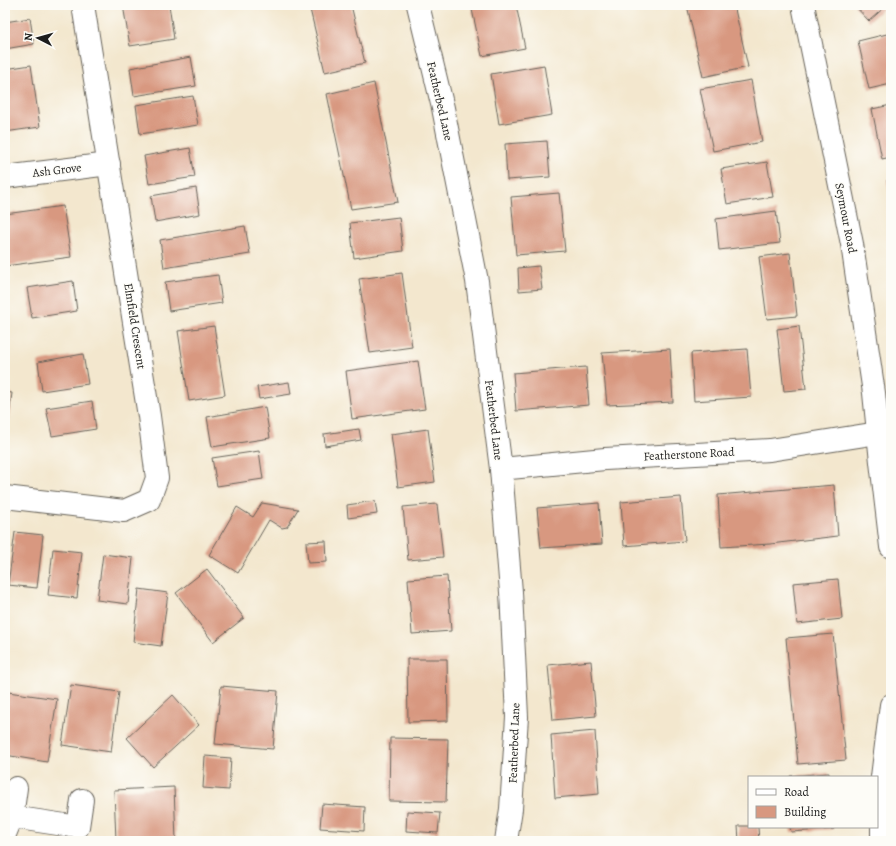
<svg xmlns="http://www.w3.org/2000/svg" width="896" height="846" viewBox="0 0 896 846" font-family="Alegreya,serif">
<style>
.building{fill:#d89880}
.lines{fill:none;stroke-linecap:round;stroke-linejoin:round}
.minor-casing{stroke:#67635a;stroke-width:24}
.minor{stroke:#fff;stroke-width:22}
.labels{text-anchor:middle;stroke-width:3;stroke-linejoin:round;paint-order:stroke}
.street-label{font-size:12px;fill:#1c1c1c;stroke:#fdfcf7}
</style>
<rect width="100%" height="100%" fill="#fdfcf7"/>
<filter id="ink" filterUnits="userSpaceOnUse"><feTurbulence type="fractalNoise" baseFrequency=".025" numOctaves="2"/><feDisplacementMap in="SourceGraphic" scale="8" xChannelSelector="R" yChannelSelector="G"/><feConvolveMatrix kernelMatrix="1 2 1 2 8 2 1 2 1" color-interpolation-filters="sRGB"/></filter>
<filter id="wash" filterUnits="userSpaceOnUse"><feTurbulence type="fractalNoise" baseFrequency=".012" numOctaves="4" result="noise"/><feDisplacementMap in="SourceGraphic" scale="16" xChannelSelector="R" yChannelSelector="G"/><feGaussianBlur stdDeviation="0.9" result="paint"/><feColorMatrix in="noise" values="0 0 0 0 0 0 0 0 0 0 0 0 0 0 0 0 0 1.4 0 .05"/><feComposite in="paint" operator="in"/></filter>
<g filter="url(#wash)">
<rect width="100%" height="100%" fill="#f3e7ce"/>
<g id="blocks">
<g class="building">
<path d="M123,5H169L174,39L130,46Z"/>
<path d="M309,5H351L365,63L325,72Z"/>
<path d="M471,5H516L525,48L482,56Z"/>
<path d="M687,5H734L748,67L703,77Z"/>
<path d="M854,5H887L869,21Z"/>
<path d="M30,18L34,44L5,49V22Z"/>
<path d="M891,33V84L869,89L858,41Z"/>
<path d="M191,57L196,86L134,96L130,68Z"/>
<path d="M31,65L40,127L5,132V69Z"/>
<path d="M544,65L552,115L499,124L491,74Z"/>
<path d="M751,80L762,142L713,151L700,89Z"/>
<path d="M374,83L398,202L351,209L327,94Z"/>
<path d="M193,96L198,125L140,134L136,105Z"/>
<path d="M891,105V157L882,159L872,109Z"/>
<path d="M547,141L550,177L507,180L505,144Z"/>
<path d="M190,148L195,177L149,184L144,156Z"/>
<path d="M767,162L773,197L727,204L721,169Z"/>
<path d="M891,179V199H890L887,180Z"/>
<path d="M196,188L200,214L155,222L151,196Z"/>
<path d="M559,193L565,251L516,255L511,197Z"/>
<path d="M63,206L71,257L5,266V214Z"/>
<path d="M776,211L780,243L719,250L716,219Z"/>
<path d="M399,217L403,251L354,258L350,223Z"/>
<path d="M245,226L250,254L164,268L160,240Z"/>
<path d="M790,253L797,316L767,319L759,257Z"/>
<path d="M539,266L542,289L519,291L518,268Z"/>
<path d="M402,273L412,347L370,353L359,279Z"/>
<path d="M218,275L222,303L169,311L165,282Z"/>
<path d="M73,281L77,311L32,318L27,288Z"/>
<path d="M214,326L225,395L189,401L178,331Z"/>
<path d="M799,326L806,389L784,391L777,329Z"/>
<path d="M670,349L673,402L607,405L602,353Z"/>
<path d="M747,349L751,397L694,401L691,353Z"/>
<path d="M83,354L88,384L42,391L38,362Z"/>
<path d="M418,361L425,409L352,419L346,371Z"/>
<path d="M586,367L589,405L516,411L513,373Z"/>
<path d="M289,382L291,394L259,399L257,387Z"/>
<path d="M5,392L12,393L6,438H5Z"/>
<path d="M92,401L96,429L52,436L46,408Z"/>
<path d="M265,407L270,438L212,447L207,417Z"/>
<path d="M359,429L361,440L325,446L324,434Z"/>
<path d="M428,429L435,482L398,487L391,434Z"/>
<path d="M259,451L263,479L217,486L212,458Z"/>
<path d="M834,485L838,536L770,544L721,547L718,495Z"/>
<path d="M681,497L685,541L624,546L621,502Z"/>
<path d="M375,501L377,514L348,518L347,505Z"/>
<path d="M262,503L298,509L287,527L282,528L269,520L238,573L209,555L237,507L253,517Z"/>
<path d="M599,503L602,544L541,548L537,508Z"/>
<path d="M437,504L443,557L408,560L403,507Z"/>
<path d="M15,532L43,535L37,588L8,585Z"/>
<path d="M326,541L327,562L308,563L306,542Z"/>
<path d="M53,549L82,552L77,598L48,595Z"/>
<path d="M103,554L133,558L128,604L97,600Z"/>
<path d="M207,569L244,618L213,642L176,593Z"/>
<path d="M447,576L451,631L412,634L408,579Z"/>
<path d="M838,579L842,619L797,624L793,583Z"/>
<path d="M139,589L168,593L161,646L133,642Z"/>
<path d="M833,634L846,760L798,764L786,638Z"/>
<path d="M407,659H447L448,721L408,722Z"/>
<path d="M591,661L596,716L553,720L548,665Z"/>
<path d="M71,685L119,692L111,752L62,745Z"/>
<path d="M221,686L278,691L273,749L215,744Z"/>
<path d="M8,692L57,699L47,762L5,755V708Z"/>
<path d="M173,695L199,725L153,767L127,738Z"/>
<path d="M595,731L599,794L555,798L551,735Z"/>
<path d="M390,738L448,739L446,802L389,801Z"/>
<path d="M205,756L231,758L229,790L203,788Z"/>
<path d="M829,773V777H790V776Z"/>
<path d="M174,787L176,841H116L114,790Z"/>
<path d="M322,804L365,807L364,831L320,828Z"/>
<path d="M407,811L440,813L438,833L406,831Z"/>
<path d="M738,826H749V827H758L759,841H739Z"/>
<path d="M790,827H833L834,829L791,832Z"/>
</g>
</g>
</g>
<g filter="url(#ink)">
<use href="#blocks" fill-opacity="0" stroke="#67635a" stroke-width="1"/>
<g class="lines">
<defs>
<g id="minor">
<path d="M418,5L443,108L477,281L501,469L511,592L517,717L511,809L506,841"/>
<path d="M803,5L852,244L874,393L881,462L891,547"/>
<path d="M5,177L109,164"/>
<path d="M501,469L605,459L770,450L878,433"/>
<path d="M5,497L124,511L149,500L157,478L149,416L83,5"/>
<path d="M12,817L78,827L82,800"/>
<path d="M5,834L12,817L16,788"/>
<path d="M882,841V777L891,705"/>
</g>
</defs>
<use href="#minor" class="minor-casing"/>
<use href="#minor" class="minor"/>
</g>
</g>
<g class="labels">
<g class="street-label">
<text transform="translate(440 101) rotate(77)" y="4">Featherbed Lane</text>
<text transform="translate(57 170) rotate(-7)" y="4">Ash Grove</text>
<text transform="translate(846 218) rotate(79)" y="4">Seymour Road</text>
<text transform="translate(135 326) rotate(81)" y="4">Elmfield Crescent</text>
<text transform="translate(494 420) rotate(83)" y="4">Featherbed Lane</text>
<text transform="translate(689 454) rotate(-3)" y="4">Featherstone Road</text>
<text transform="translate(514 743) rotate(-88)" y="4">Featherbed Lane</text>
</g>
</g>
<rect width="896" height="846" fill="none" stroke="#fdfcf7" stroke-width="20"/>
<rect x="748" y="776" width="130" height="52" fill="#fdfcf7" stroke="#a3a29f"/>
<rect x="756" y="789" width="20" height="6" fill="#ffffff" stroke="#a3a29f"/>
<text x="784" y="796" font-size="12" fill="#1c1c1c">Road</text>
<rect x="756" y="806" width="20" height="12" fill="#d89880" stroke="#a3a29f"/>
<text x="784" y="816" font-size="12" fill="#1c1c1c">Building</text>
<g transform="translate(38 38) rotate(276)" stroke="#fdfcf7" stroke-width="3" paint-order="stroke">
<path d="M0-3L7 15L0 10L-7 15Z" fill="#1c1c1c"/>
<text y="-6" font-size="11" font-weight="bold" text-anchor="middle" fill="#1c1c1c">N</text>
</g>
</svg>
